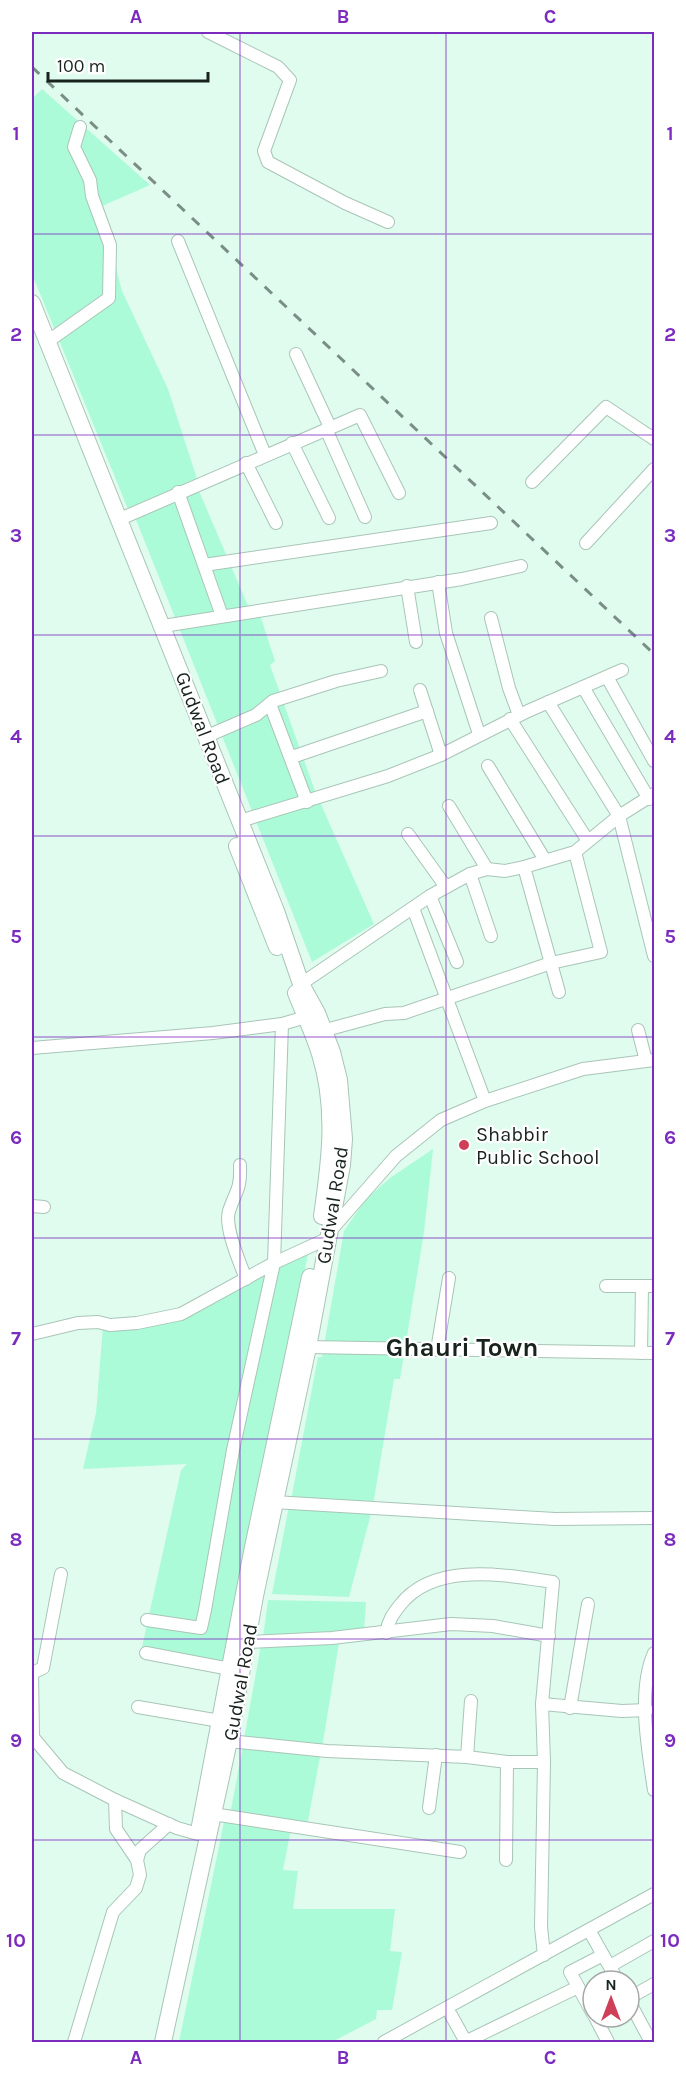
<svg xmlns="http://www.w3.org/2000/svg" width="686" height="2074" viewBox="0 0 686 2074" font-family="Karla,sans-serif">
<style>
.green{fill:#abfbd8}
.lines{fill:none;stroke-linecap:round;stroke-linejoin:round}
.street-casing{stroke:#a9c5b7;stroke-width:14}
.secondary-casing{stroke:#a9c5b7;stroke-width:18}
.street{stroke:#fff;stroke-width:12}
.secondary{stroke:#fff;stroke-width:16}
.rail{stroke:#7a8e85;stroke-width:3;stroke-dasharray:10 10;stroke-linecap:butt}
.grid{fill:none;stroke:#7b2cbf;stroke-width:1.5;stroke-opacity:0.55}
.poi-dot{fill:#cf3f57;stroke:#fff;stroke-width:2}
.labels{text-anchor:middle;stroke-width:4.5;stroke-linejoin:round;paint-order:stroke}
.street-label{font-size:20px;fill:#18231e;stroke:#fff}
.poi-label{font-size:20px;fill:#18231e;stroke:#fff;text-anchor:start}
.district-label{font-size:26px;font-weight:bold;fill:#18231e;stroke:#fff}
.neatline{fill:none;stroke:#7b2cbf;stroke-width:2}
.grid-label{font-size:20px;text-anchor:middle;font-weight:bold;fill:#7b2cbf}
</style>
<rect width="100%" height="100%" fill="#dffcee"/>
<g class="green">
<path d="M42,89L150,185L100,207L122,291L168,389L197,479L128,509L32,274V99Z"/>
<path d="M199,491L251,613L260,615L275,661L270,665L315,791L374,924L312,962L135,517Z"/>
<path d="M433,1149L424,1232L400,1379H394L373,1505L291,1500L318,1357H322L344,1231L366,1199L390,1178Z"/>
<path d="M308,1254L225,1663L142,1647L181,1470L187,1464L83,1469L96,1413L103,1326L183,1313L244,1281Z"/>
<path d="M289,1506L372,1510L349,1597L272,1594Z"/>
<path d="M268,1600L366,1602L364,1631L263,1638Z"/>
<path d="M339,1643L322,1748L244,1739L261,1645Z"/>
<path d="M243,1745L320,1757L307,1826L231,1810Z"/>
<path d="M224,1822L291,1829L283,1870L298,1871L293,1909H395L390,1951L402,1952L392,2010H377L376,2019L332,2042H179Z"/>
</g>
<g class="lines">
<defs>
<g id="street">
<path d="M208,32L278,67L290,80L264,151L268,162L345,203L388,222"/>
<path d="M178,241L265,455"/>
<path d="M47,342L109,298L110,245L92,196L90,180L74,147L80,127"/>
<path d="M296,354L330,427"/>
<path d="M326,429L365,517"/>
<path d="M292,443L329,518"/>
<path d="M246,463L276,523"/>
<path d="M532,482L606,407L654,439"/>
<path d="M178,492L222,616"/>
<path d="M120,519L360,415L399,493"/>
<path d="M586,543L654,469"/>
<path d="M204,565L491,523"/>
<path d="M438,582L446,633L479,734"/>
<path d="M407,586L416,642"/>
<path d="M491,618L509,688L519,715"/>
<path d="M163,626L462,579L521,566"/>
<path d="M607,677L654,761"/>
<path d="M583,687L649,799"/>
<path d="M420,690L441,755"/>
<path d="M548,702L619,816L654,956"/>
<path d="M270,704L307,802"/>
<path d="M510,719L588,841"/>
<path d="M205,737L256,715L273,701L336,681L381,671"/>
<path d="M292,757L427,711"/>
<path d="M488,766L545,860"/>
<path d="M449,806L487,869"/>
<path d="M240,821L388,776L441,755L528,711L622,670"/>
<path d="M408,834L446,887"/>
<path d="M524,867L559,992"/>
<path d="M470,874L491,936"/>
<path d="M430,896L457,962"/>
<path d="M413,908L485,1101"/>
<path d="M301,984L430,896L470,874L487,869L505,871L524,867L575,852L619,816L654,794"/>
<path d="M638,1030L646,1061"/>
<path d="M322,1031L385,1014L404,1013L551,963L601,952L575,852"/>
<path d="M32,1048L213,1033L282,1024L313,1015"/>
<path d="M240,1165C241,1190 236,1190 229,1211C224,1227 240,1263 246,1279"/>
<path d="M32,1206L44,1207"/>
<path d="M331,1230L396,1156L441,1120L485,1101L583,1069L654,1060"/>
<path d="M606,1286H654"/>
<path d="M32,1334L78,1323L98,1322L110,1325L137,1323L181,1314L274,1263L322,1241L327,1242"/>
<path d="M308,1347L654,1353"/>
<path d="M437,1350L449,1278"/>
<path d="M641,1353L642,1286"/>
<path d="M274,1502L555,1519L654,1518"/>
<path d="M147,1620L201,1628L205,1610L233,1450L274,1263L282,1024"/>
<path d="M386,1633C388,1621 393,1614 400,1605C434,1561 505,1575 553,1582L542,1704L544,1762L541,1927L544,1955"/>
<path d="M247,1642L332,1638L451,1624L493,1626L549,1636"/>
<path d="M146,1653L230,1669"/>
<path d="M654,1653C637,1691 648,1750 654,1790"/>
<path d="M542,1704L622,1711L647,1710"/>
<path d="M138,1707L220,1721"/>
<path d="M570,1708L588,1604"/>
<path d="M32,1736L63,1773L115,1800L177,1828L198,1834"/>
<path d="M33,1736L32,1673L43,1668L61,1574"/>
<path d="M229,1741L327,1751L467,1757L471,1701"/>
<path d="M467,1757L507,1762H544"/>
<path d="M429,1808L436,1755"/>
<path d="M206,1813L460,1852"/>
<path d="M137,1860L140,1850L169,1824"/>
<path d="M506,1860L507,1762"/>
<path d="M589,1930L603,1955"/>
<path d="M610,1966L654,1941"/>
<path d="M629,1998L654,1984"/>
<path d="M629,2001L651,2042"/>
<path d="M593,2014L570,1972L603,1955L618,1981"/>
<path d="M451,2015L466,2042"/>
<path d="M595,2017L608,2042"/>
<path d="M74,2042L113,1912L136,1888L140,1875L137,1860L116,1829L115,1800"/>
<path d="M384,2042L654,1894"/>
<path d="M465,2042L578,1987"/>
</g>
<g id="secondary">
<path d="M32,303L276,911L301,984L317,1013L332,1052L339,1080L344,1139L342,1165L308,1347L255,1596L229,1741L163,2042"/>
<path d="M237,846L277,947"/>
<path d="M296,993C304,1013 314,1034 320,1054C337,1108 330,1161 322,1216"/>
<path d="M199,1831L252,1552L310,1277"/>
</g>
</defs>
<use href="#street" class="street-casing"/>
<use href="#secondary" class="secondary-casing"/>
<use href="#street" class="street"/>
<use href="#secondary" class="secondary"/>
<path class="rail" d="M32,67L654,654"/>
</g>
<path class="grid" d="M240,32V2042M446,32V2042M32,234H654M32,435H654M32,635H654M32,836H654M32,1037H654M32,1238H654M32,1439H654M32,1639H654M32,1840H654"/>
<circle class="poi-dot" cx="464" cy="1145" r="6"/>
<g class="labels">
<g class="street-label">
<text transform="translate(203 728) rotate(69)" y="7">Gudwal Road</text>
<text transform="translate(332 1205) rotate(-81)" y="7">Gudwal Road</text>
<text transform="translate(240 1682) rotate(-80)" y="7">Gudwal Road</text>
</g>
<g class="poi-label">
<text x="476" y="1141">Shabbir<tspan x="476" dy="23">Public School</tspan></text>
</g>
<g class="district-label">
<text x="462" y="1356">Ghauri Town</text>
</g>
</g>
<rect width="686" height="2074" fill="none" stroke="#ffffff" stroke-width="66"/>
<g transform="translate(611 1999)"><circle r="28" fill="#ffffff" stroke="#a3a7a5" stroke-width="1.5"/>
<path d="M0-4.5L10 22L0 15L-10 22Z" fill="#cf3f57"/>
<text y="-9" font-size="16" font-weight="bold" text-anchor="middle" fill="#18231e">N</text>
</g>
<path d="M48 72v9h160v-9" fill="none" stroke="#18231e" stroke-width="3"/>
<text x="57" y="72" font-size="18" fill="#18231e" stroke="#ffffff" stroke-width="4.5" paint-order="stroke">100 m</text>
<rect x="33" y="33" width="620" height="2008" class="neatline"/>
<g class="grid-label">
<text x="136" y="23">A</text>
<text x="343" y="23">B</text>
<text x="550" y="23">C</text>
<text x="16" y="140">1</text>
<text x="670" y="140">1</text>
<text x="16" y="341">2</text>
<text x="670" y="341">2</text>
<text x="16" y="542">3</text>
<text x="670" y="542">3</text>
<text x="16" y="743">4</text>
<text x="670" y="743">4</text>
<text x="16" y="943">5</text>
<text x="670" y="943">5</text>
<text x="16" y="1144">6</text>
<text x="670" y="1144">6</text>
<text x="16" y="1345">7</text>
<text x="670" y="1345">7</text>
<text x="16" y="1546">8</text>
<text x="670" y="1546">8</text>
<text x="16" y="1747">9</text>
<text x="670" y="1747">9</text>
<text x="16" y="1947">10</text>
<text x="670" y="1947">10</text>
<text x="136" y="2064">A</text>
<text x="343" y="2064">B</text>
<text x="550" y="2064">C</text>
</g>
</svg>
